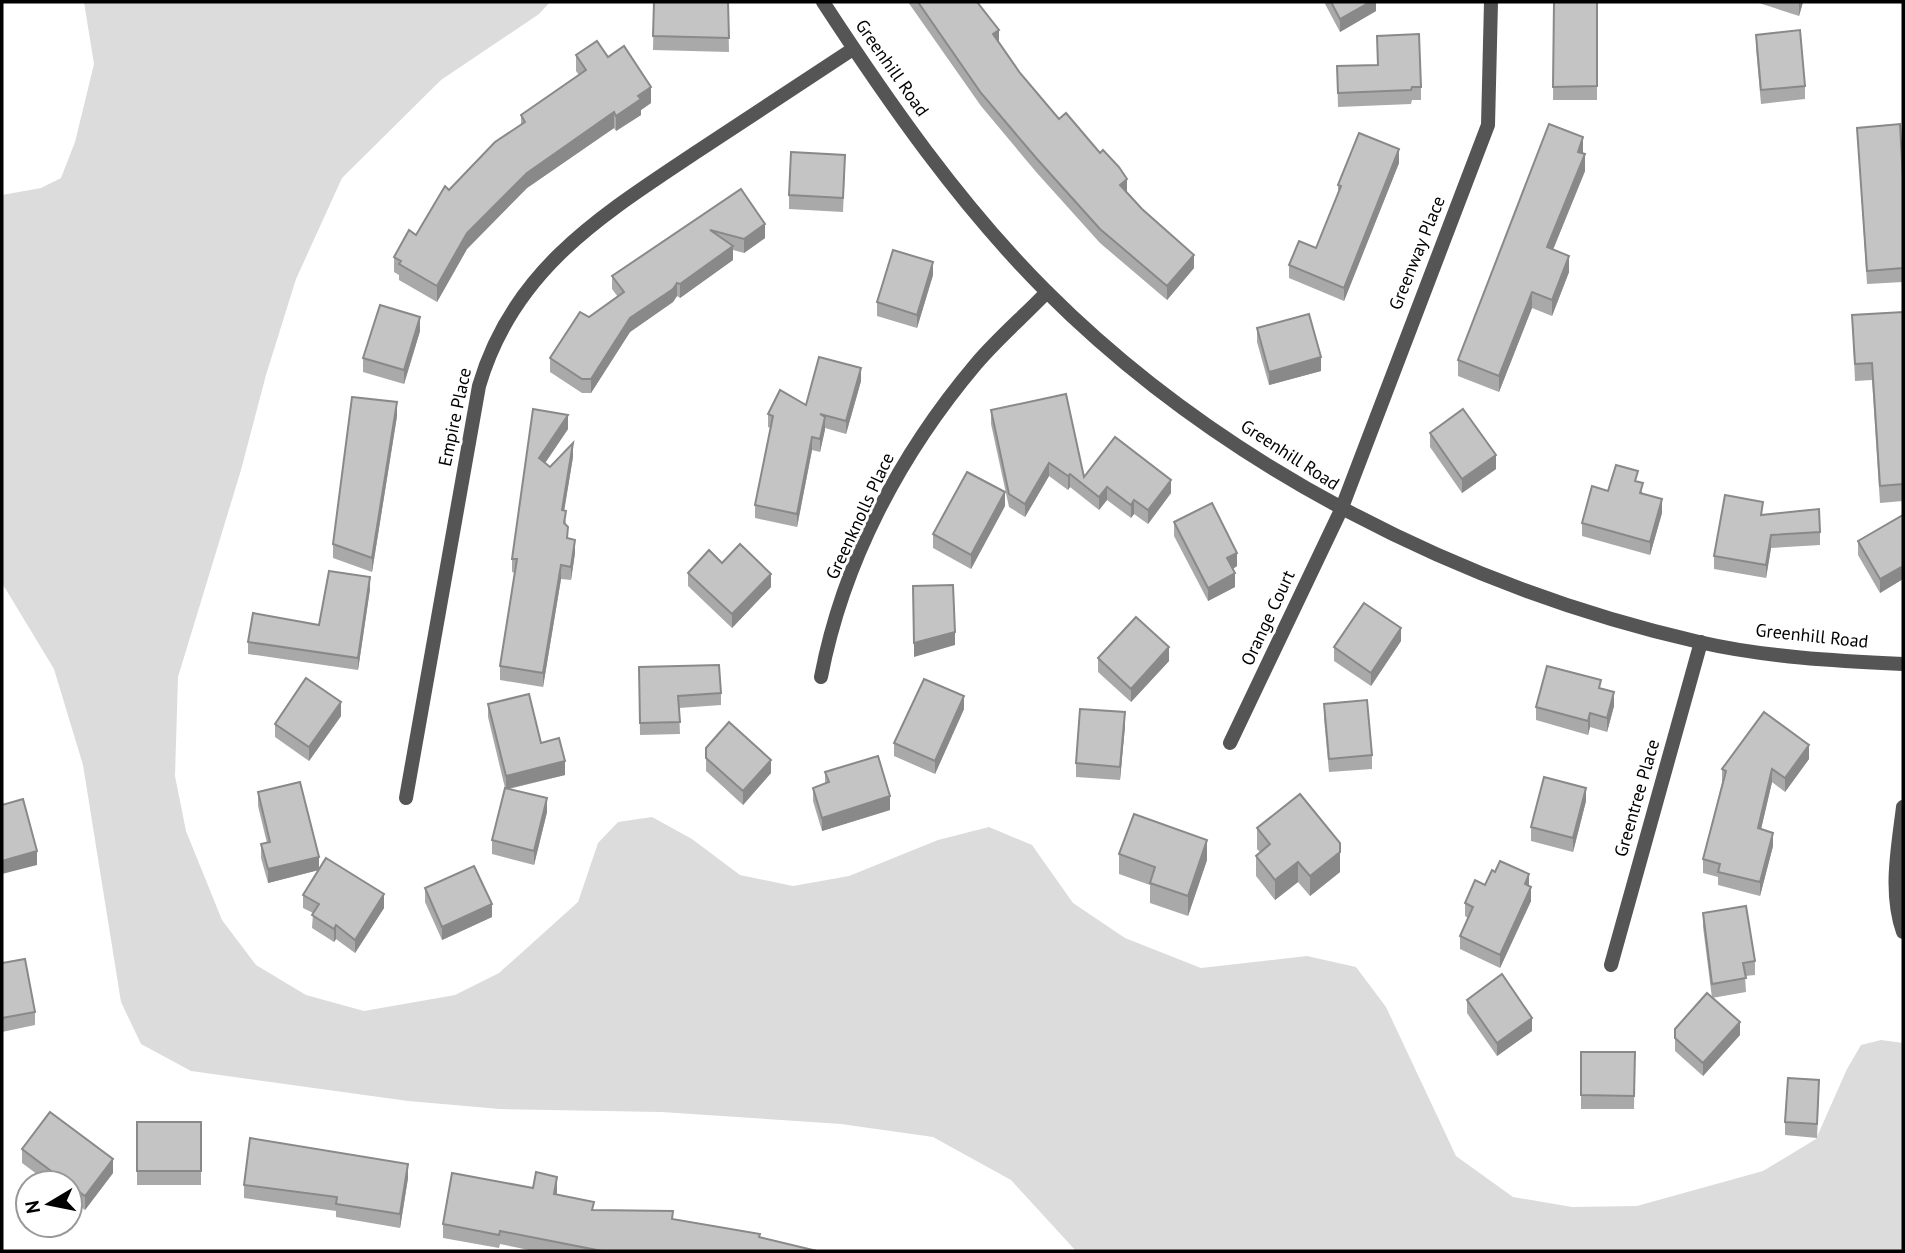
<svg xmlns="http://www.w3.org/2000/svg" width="1905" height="1253" viewBox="0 0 1905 1253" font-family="'PT Sans',sans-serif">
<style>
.green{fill:#dcdcdc}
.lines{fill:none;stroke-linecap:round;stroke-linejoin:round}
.service{stroke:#555;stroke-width:14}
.minor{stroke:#555;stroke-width:14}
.wall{fill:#a9a9a9}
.shaded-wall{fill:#898989}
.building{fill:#c4c4c4;stroke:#898989;stroke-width:2}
.labels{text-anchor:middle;stroke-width:6;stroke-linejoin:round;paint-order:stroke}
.street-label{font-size:18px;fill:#000;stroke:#fff}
</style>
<rect width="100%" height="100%" fill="#fff"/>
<path class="green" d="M84,2H550L539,14L441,80L342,178L296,279L266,375L241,470L178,677L175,776L186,831L222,920L256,965L306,995L364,1011L455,995L499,973L578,902L598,843L618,822L652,817L692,839L740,875L793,886L849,876L938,840L989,827L1032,845L1073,903L1125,938L1201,968L1307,956L1356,967L1386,1007L1456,1156L1513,1197L1572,1207L1637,1206L1763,1171L1816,1139L1847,1069L1861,1045L1881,1040L1903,1043V1251H1076L1011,1180L933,1137L841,1124L661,1112L500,1109L408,1101L191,1071L141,1044L121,1002L83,765L54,669L2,583V195L41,188L61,178L75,142L94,64Z"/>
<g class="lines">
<path class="service" d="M1903,807C1898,848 1889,892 1903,932"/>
<g class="minor">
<path d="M823,2C889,103 960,205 1046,291C1220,465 1459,587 1699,642C1764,657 1836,661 1903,664"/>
<path d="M821,677C843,562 900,454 976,364C997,339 1024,316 1047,292"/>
<path d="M1230,743L1341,510L1488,125L1491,2"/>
<path d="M406,798L479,386C513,269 602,215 698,151C750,117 802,83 853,49"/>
<path d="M1611,965L1701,642"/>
</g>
</g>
<g class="wall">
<path d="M654,2H728L729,52L653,50Z"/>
<path d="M908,2H977L999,42L1020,73L1059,119L1127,192L1194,268L1167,300L1100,243L1037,173L981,106Z"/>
<path d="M1324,2H1376V11L1340,32Z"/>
<path d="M1554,2H1597V100H1553Z"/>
<path d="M1756,2H1803L1799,16Z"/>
<path d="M1756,35L1805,86V99L1761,104L1756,48Z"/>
<path d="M1377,36L1421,87V100H1412L1411,104L1338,107L1337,66L1378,65Z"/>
<path d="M576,55L608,57L651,103L641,110V115L616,131L614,128L527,188L467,249L437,302L399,280V275L394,272V257L416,235L449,190L521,124V115L579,75L576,71Z"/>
<path d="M1857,128L1903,179V282L1867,284Z"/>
<path d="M1583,154L1585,171L1553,250L1569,272L1552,316L1532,308L1499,392L1458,376V360Z"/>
<path d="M1399,163L1344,301L1289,278V265L1316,248L1338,193V185Z"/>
<path d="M845,168L843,212L789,209V195Z"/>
<path d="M741,189L765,238L744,253L733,250V260L680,298L677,296L673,302L630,332L591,393H582L550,372V358L589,317L618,297L612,289V276Z"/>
<path d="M933,275L917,328L877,316V302Z"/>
<path d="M1903,312V501L1880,503L1872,380L1855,381L1852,315Z"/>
<path d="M1257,328L1321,371L1269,385L1257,342Z"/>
<path d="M420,331L404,384L363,372V358Z"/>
<path d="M861,381L846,434L825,428L820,452L812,450L797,527L755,518V505L771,428L768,427V414L806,405Z"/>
<path d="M533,409L568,429L545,463L550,467L573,457L564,510L568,539L575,553L571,580L561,579L543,687L500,680V666L515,573L512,572V559Z"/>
<path d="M991,410L1084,477L1171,493L1148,524L1134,514L1131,518L1107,500L1099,510L1070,487L1068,490L1049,476L1025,517L1009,507L991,424Z"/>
<path d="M397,416L372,572L333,558V544Z"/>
<path d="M1430,433L1496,469L1462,493L1430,447Z"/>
<path d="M1638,481L1643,494L1662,513L1650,555L1582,536V523L1608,491Z"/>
<path d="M1005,506L971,569L933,548V534Z"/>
<path d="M1763,514L1820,532V545L1771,548L1766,578L1714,569V556Z"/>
<path d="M1903,515V579L1880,593L1858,555V541Z"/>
<path d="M1174,522L1237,566L1233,569L1235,587L1208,601L1174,536Z"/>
<path d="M722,563L771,587L732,628L688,586V573Z"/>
<path d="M370,589L358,670L248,654V642L319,625Z"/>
<path d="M1401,641L1371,686L1334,661V647Z"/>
<path d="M1098,658L1169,661L1131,702L1098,672Z"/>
<path d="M639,667L721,693V705L679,708L680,734L640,735Z"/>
<path d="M1601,689L1614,706L1607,732L1590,727L1588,735L1536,720V707Z"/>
<path d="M488,704L541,743L565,775L509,789L547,812L534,865L492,854V840L505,788L488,717Z"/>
<path d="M1324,704L1372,755V769L1329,772L1324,718Z"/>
<path d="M964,709L935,774L894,756V743Z"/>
<path d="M341,716L309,761L275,737V724Z"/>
<path d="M1125,726L1120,780L1076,777V763Z"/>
<path d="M706,748L771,773L743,805L706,771Z"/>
<path d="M1809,759L1785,792L1772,782L1761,829L1773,846L1760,896L1718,885V877L1703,873V859L1722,783V769Z"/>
<path d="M825,772L890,810L822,831L813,801V788L825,784Z"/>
<path d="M258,792L319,870L384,908L355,953L336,939L334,942L312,928L313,913L303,908V895L318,870L268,883L261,858V844L267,843L258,806Z"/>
<path d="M1586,801L1573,852L1531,841V827Z"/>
<path d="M1257,828L1340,872L1310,896L1298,882L1275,900L1256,876V856L1260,852L1257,849Z"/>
<path d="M1119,854L1207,860L1188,916L1150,903V885L1119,874Z"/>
<path d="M1485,885L1529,887L1531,901L1500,968L1460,949V936L1468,918L1465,916V903Z"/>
<path d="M425,888L492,917L442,940L425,902Z"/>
<path d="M1703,913L1755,961V975L1745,976L1746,992L1712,998L1703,927Z"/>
<path d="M2,963L35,1012V1025L2,1032Z"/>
<path d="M1467,1000L1532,1031L1497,1056L1467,1013Z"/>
<path d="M1675,1029L1740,1035L1703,1076L1675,1051Z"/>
<path d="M1581,1052H1635L1634,1109H1581Z"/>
<path d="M1819,1094L1817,1138L1785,1135V1122Z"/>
<rect x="137" y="1122" width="64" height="63"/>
<path d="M22,1149L113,1173L85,1210L70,1199V1183H49L22,1163Z"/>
<path d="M408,1178L400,1228L336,1217V1211L244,1198V1185Z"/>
<path d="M533,1188L557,1191V1195L594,1210L672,1219L760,1237L817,1251H534L500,1244L499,1248L443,1238V1224Z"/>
</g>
<g class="shaded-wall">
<path d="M1370,2H1376V11L1340,32V19Z"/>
<path d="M1799,2H1803L1799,16Z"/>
<path d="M999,30V44L993,34Z"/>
<path d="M651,87V103L641,110V115L616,131V116L638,96Z"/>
<path d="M614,112V128L527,188L467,249L437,302V286L467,233L527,173Z"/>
<path d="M1583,137V153L1578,168V152Z"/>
<path d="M1399,149V163L1344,301V288Z"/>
<path d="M1585,154V171L1547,264V247Z"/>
<path d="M1127,179V193L1120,185Z"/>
<path d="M765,224V238L744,253V239Z"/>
<path d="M733,246V260L680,298V284Z"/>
<path d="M1194,255V268L1167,300V286Z"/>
<path d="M1569,256V272L1552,316V300Z"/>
<path d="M933,262V275L917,328V315Z"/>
<path d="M677,283V296L673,302L630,332L591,393V379L630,318Z"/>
<path d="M1532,292V308L1499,392V376Z"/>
<path d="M420,317V331L404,384V370Z"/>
<path d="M1321,357V371L1269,385V372Z"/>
<path d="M861,368V381L846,434V421Z"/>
<path d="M397,402V416L372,572V558Z"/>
<path d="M568,415V429L539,472V458Z"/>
<path d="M825,417V430L820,452V439Z"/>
<path d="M812,437V450L797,527V514Z"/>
<path d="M573,443V457L562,524V510Z"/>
<path d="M1496,455V469L1462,493V479Z"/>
<path d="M1049,463V476L1025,517V504Z"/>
<path d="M1070,474V487L1068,490V476Z"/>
<path d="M1171,480V493L1148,524V510Z"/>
<path d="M1107,487V500L1099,510V497Z"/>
<path d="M1005,492V506L971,569V555Z"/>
<path d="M1662,499V513L1650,555V542Z"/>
<path d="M1134,500V514L1131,518V505Z"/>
<path d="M1771,535V548L1766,578V565Z"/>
<path d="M575,540V553L571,580V567Z"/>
<path d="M1237,553V566L1227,572V558Z"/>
<path d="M561,565V579L543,687V673Z"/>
<path d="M1903,566V579L1880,593V579Z"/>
<path d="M1235,573V587L1208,601V588Z"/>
<path d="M771,574V587L732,628V614Z"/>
<path d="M370,577V589L358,670V658Z"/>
<path d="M1401,628V641L1371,686V673Z"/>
<path d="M955,632V645L914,657V643Z"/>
<path d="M1169,647V661L1131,702V689Z"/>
<path d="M1614,692V706L1607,732V718Z"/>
<path d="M964,696V709L935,774V761Z"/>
<path d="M341,702V716L309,761V747Z"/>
<path d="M1125,712V726L1120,780V767Z"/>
<path d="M1590,713V727L1588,735V721Z"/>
<path d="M1809,745V759L1785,792V778Z"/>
<path d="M771,760V773L743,805V791Z"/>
<path d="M565,761V775L506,789V776Z"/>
<path d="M1772,769V782L1758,842V828Z"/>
<path d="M1586,788V801L1573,852V838Z"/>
<path d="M890,796V810L822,831V818Z"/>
<path d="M547,798V812L534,865V851Z"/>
<path d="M1773,833V846L1760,896V882Z"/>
<path d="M1207,840V860L1188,916V896Z"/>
<path d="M37,851V865L2,874V861Z"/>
<path d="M1340,852V872L1310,896V876Z"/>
<path d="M319,857V870L268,883V869Z"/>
<path d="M1298,862V882L1275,900V880Z"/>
<path d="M1529,874V888L1525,884Z"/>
<path d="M1531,887V901L1500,968V955Z"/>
<path d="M384,894V908L355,953V940Z"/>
<path d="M492,904V917L442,940V927Z"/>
<path d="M336,925V939L334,942V929Z"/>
<path d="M1532,1018V1031L1497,1056V1043Z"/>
<path d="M1740,1022V1035L1703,1076V1063Z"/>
<path d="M113,1159V1173L85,1210V1196Z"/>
<path d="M408,1164V1178L400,1228V1214Z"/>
<path d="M557,1177V1191L554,1208V1194Z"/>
</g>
<g class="building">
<path d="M654,2H728L729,38L653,36Z"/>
<path d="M918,2H977L999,30L993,34L1020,73L1059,119L1066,113L1100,153L1103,150L1119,167L1127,179L1120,185L1142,209L1194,255L1167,286L1100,229L1037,159L981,93Z"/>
<path d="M1331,2H1370L1340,19Z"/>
<path d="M1554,2H1597V86L1553,87Z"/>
<path d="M1800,30L1805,86L1761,90L1756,35Z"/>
<path d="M1419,34L1421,87H1412L1411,90L1338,93L1337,66L1378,65L1377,36Z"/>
<path d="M597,41L608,57L624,46L651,87L638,96L641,99L616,116L614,112L527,173L467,233L437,286L399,264L401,261L394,257L409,230L416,235L445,186L449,190L495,142L525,122L521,115L586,70L576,55Z"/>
<path d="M1549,124L1583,137L1578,152L1585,154L1547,247L1569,256L1552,300L1532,292L1499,376L1458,360Z"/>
<path d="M1900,124L1903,179V268L1867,271L1857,128Z"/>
<path d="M1359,133L1399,149L1344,288L1289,265L1299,241L1316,248L1341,186L1338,185Z"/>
<path d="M791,152L845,155L843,198L789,195Z"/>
<path d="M741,189L765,224L744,239L710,230L733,246L680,284L677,283L673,289L630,318L591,379H582L550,358L580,312L589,317L624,292L612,276Z"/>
<path d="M893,250L933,262L917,315L877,302Z"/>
<path d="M380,305L420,317L404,370L363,358Z"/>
<path d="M1903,312V484L1880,486L1872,363L1855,364L1852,315Z"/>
<path d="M1309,314L1321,357L1269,372L1257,328Z"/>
<path d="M819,357L861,368L846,421L820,414L825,417L820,439L812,437L797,514L755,505L773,416L768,414L780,390L806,405Z"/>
<path d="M1066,394L1084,477L1115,437L1171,480L1148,510L1134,500L1131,505L1107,487L1099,497L1070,474L1068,476L1049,463L1025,504L1009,494L991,410Z"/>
<path d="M352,397L397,402L372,558L333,544Z"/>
<path d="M533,409L568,415L539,458L550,467L573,443L562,510L566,511L564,523L568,527L567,538L575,540L571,567L561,565L543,673L500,666L517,559H512Z"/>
<path d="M1463,409L1496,455L1462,479L1430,433Z"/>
<path d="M1616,465L1638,471L1635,481L1643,483L1640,493L1662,499L1650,542L1582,523L1592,486L1608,491Z"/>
<path d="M967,472L1005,492L971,555L933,534Z"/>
<path d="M1725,495L1763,502L1761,515L1819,509L1820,532L1771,535L1766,565L1714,556Z"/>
<path d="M1212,503L1237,553L1227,558L1235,573L1208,588L1174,522Z"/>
<path d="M1903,515V566L1880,579L1858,541Z"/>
<path d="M740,544L771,574L732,614L688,573L709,550L722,563Z"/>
<path d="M329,571L370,577L358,658L248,642L253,613L319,625Z"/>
<path d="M953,585L955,632L914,643L913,586Z"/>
<path d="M1364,603L1401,628L1371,673L1334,647Z"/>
<path d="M1136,617L1169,647L1131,689L1098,658Z"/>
<path d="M719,665L721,693L678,696L680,722L640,723L639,667Z"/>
<path d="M1547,666L1601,680L1599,688L1614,692L1607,718L1590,713L1588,721L1536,707Z"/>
<path d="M306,678L341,702L309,747L275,724Z"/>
<path d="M924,679L964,696L935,761L894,743Z"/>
<path d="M529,694L541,743L559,738L565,761L506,776L488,704Z"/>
<path d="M1367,700L1372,755L1329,759L1324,704Z"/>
<path d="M1080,709L1125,712L1120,767L1076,763Z"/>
<path d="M1764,712L1809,745L1785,778L1772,769L1758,828L1773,833L1760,882L1718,872L1720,864L1703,859L1726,771L1722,769Z"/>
<path d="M729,722L771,760L743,791L706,758V748Z"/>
<path d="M878,756L890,796L822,818L813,788L829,782L825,772Z"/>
<path d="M1544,777L1586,788L1573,838L1531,827Z"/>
<path d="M300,782L319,857L268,869L261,844L270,842L258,792Z"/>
<path d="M505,788L547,798L534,851L492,840Z"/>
<path d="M1300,794L1340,843V852L1310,876L1298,862L1275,880L1256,856L1270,844L1257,828Z"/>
<path d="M23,799L37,851L2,861V805Z"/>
<path d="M1134,814L1207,840L1188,896L1150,883L1155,867L1119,854Z"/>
<path d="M326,858L384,894L355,940L336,925L334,929L312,915L319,904L303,895Z"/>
<path d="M1500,861L1529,874L1525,884L1531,887L1500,955L1460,936L1473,907L1465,903L1475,880L1485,885L1492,870L1495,872Z"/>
<path d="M474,866L492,904L442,927L425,888Z"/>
<path d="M1746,906L1755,961L1743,963L1746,978L1712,984L1703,913Z"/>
<path d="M25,959L35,1012L2,1018V963Z"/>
<path d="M1502,974L1532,1018L1497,1043L1467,1000Z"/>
<path d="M1707,993L1740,1022L1703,1063L1675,1038V1029Z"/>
<path d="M1581,1052H1635L1634,1096L1581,1095Z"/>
<path d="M1788,1078L1819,1080L1817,1124L1785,1122Z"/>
<path d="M50,1112L113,1159L85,1196L70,1185V1183H67L22,1149Z"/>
<rect x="137" y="1122" width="64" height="49"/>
<path d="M250,1138L408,1164L400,1214L336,1204L337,1197L244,1185Z"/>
<path d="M536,1172L557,1177L554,1194L594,1202L592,1210L673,1211L672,1219L760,1234L759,1237L817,1251H602L500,1231L499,1235L443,1224L452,1173L533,1188Z"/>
</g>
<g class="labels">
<g class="street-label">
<text transform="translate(892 68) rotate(55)" y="6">Greenhill Road</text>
<text transform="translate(1417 253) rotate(-68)" y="6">Greenway Place</text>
<text transform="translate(455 417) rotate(-78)" y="6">Empire Place</text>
<text transform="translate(1290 455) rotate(33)" y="6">Greenhill Road</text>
<text transform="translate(860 516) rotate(-65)" y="6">Greenknolls Place</text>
<text transform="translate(1268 618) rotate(-65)" y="6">Orange Court</text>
<text transform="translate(1812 636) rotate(6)" y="6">Greenhill Road</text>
<text transform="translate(1637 798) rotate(-74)" y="6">Greentree Place</text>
</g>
</g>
<rect width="1905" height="1253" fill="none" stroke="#000000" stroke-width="7"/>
<g transform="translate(49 1204) rotate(260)"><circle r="33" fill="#ffffff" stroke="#999999" stroke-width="2"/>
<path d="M0-5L12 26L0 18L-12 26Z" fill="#000000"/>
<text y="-10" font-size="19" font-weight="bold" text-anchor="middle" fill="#000000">N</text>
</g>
</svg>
